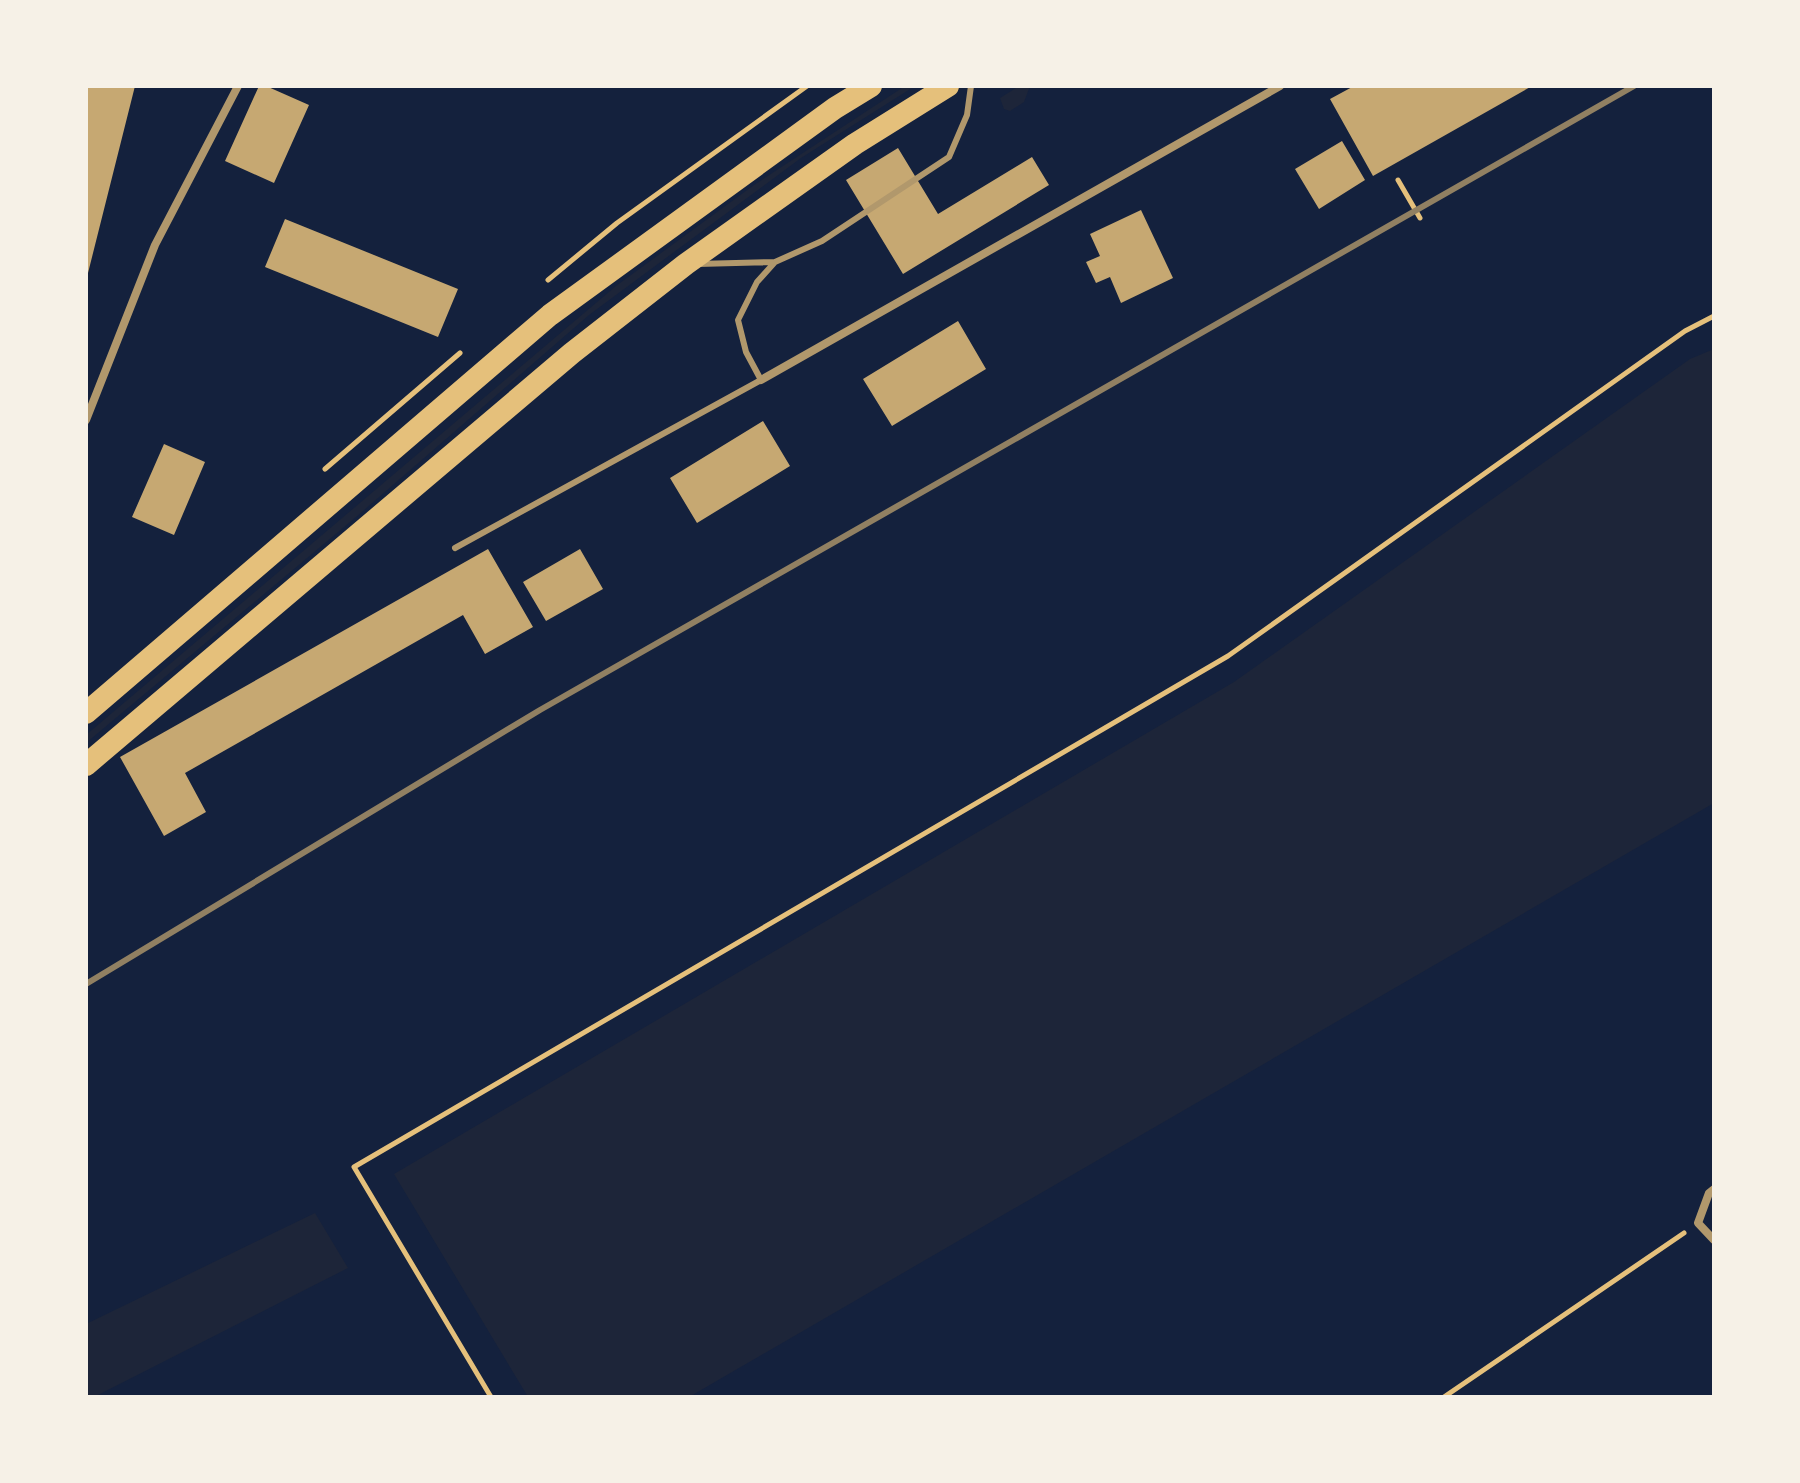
<svg xmlns="http://www.w3.org/2000/svg" width="1800" height="1483" font-family="Quicksand,sans-serif">
  <style>
    .green { fill: #1d2539 }
    .building { fill: #c6a872 }
    .lines { fill: none; stroke-linecap: round; stroke-linejoin: round }
    .path { stroke: #e5c07b; stroke-width: 5 }
    .service { stroke: #b1986c; stroke-width: 6 }
    .minor { stroke: #b1986c; stroke-width: 8 }
    .trunk { stroke: #e5c07b; stroke-width: 22 }
    .rail { stroke: #918062; stroke-width: 6 }
  </style>
  <rect width="100%" height="100%" fill="#14213d"/>
  <!-- green -->
  <path class="green" d="M905,86h10l-114,72 -212,157 -233,202 -270,226v-8l530,-449 138,-101z
    M1019,86h11l-6,16 -14,9 -6,-2 -4,-11z
    M1714,349v454l-1025,594h-161l-134,-223 840,-492 456,-323z
    M315,1213l33,55 -254,129h-8v-73z"/>
  <!-- building -->
  <path class="building" d="M86,86h49l-48,191h-1z
    M259,86h7l43,19 -35,78 -49,-22z
    M1354,86h178l-159,90 -43,-77z
    M1342,141l23,39 -46,29 -24,-40z
    M898,148l40,66 94,-57 17,28 -146,89 -57,-94z
    M1141,210l32,68 -52,25 -11,-26 -14,6 -10,-21 14,-6 -10,-22z
    M285,219l173,70 -20,48 -173,-70z
    M958,321l28,48 -94,57 -29,-47z
    M763,421l27,45 -93,57 -27,-45z
    M164,444l41,18 -31,73 -42,-18z
    M488,549l45,78 -48,27 -22,-39 -278,158 21,39 -42,24 -44,-79z
    M580,549l23,40 -57,32 -23,-39z"/>
  <g class="lines">
    <!-- path -->
    <path class="path" d="M1398,180l22,38
      M548,280l69,-57 190,-137
      M325,469l135,-116
      M491,1397l-137,-230 874,-511 457,-325 29,-15
      M1444,1397l240,-164"/>
    <!-- service -->
    <path class="service" d="M698,264l77,-2
      M455,548l306,-168 -15,-28 -8,-32 19,-38 18,-20 47,-21 127,-84 18,-42 4,-29"/>
    <!-- minor -->
    <path class="minor" d="M761,380l519,-294
      M86,420l69,-175 83,-159
      M1714,1189l-5,4 -11,30 16,17"/>
    <!-- trunk -->
    <path class="trunk" d="M86,713l464,-398 285,-207 36,-22
      M86,765l486,-412 114,-89 169,-120 93,-58"/>
    <!-- rail -->
    <path class="rail" d="M86,984l454,-274 1094,-624"/>
  </g>
  <!-- border -->
  <rect width="1800" height="1483" fill="none" stroke="#f6f1e7" stroke-width="176"/>
</svg>
